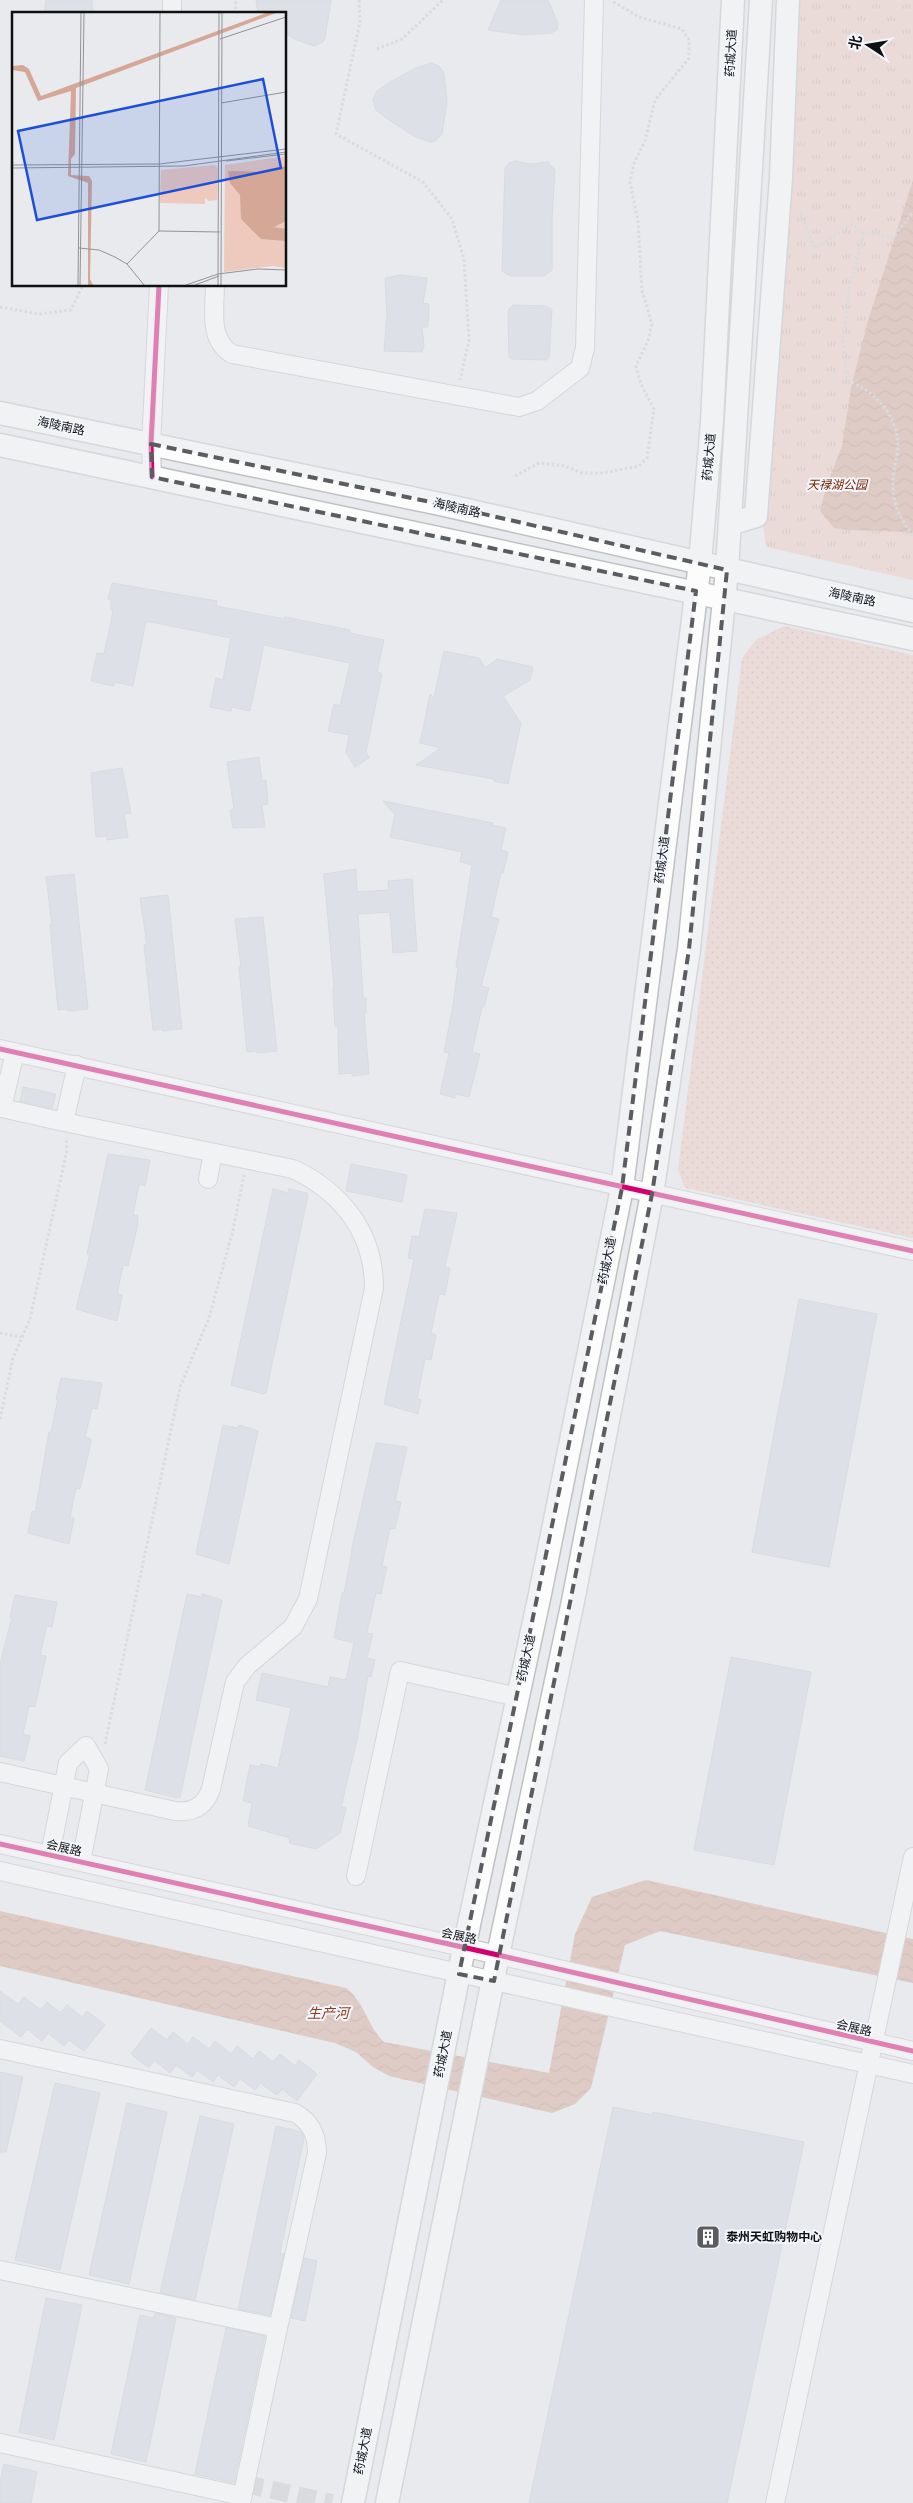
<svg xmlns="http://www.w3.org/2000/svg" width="913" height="2503" font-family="Bitter,'Noto Sans SC',serif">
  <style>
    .grass { fill: url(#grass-dots) }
    .park { fill: url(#park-tufts) }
    .water { fill: url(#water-waves) }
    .building { fill: #d1d6e0; stroke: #c9cacd }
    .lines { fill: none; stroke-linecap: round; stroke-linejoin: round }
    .minor-tunnel { stroke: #c7c9cc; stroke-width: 18; stroke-dasharray: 18 9; stroke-linecap: butt }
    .minor-casing { stroke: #bfc1c3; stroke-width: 20 }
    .major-casing { stroke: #bfc1c3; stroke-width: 25 }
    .path { stroke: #cacacb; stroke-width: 3; stroke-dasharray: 2.5 2.5; stroke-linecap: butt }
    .minor { stroke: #fcfcfc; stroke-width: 18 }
    .major { stroke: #fcfcfc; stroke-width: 22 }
    .cycleway-casing { stroke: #f3f6fc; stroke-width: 8 }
    .cycleway { stroke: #d6006c; stroke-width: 5 }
    .marked { fill: none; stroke: #5b5c5f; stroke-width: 4; stroke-dasharray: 10 6; stroke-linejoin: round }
    .labels { text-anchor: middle; stroke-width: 4; stroke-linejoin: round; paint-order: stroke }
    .street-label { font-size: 12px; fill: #0f1012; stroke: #f3f6fc }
    .park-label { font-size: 12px; font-style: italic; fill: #762600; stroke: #f3f6fc }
    .poi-label { font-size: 12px; font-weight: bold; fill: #0f1012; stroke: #f3f6fc; text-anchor: start }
    .water-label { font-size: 14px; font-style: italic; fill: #8d3b19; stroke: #f3f6fc }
    .inset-road { fill: none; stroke: #919395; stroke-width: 1 }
    .view { fill: #1d4ed8; fill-opacity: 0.15; stroke: #1d4ed8; stroke-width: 2.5 }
    .inset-edge { fill: none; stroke: #0f1012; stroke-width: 2.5 }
  </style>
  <defs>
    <pattern id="grass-dots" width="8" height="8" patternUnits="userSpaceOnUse" patternTransform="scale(1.25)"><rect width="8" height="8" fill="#eecabe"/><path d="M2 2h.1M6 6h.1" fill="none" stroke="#cbaca2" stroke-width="1.8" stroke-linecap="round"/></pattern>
    <pattern id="park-tufts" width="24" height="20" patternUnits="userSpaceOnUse" patternTransform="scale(1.25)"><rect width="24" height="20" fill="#eecabe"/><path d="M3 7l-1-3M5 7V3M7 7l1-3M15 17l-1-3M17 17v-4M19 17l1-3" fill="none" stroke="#cbaca2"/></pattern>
    <pattern id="water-waves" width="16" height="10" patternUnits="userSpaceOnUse" patternTransform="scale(1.25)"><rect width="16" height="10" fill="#d5a796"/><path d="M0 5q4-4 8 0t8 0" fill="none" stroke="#b68f80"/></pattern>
  </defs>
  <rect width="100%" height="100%" fill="#e8eaed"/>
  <!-- grass -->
  <path class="grass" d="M784,626l129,29v583l-228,-50 -7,-18 64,-512 14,-18z"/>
  <!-- park -->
  <path class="park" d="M800,0h113v580l-147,-33 -6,-48z"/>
  <!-- water -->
  <path class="water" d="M913,180v353c-27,-3 -53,-1 -79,-5l-14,-17 7,-27 15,-38 9,-58 16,-64z
    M646,1880l267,59v44l-253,-52 -35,14 -34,143 -16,16 -23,9 -163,-37 -16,-9 -17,-15 -21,-9 -335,-77v-55l346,77c19,14 21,38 38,54l165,31 26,-139 17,-37z"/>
  <!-- building -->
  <path class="building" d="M46,0h46l1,14h-49z
    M256,0h75l-6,38 -2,4 -9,4 -17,-6 -12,-7v-19h-27z
    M501,0h47l10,24 -1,6 -6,3 -27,2 -36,-5z
    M431,63l8,3 5,7 3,28 -5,33 -7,7 -5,1 -16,-6 -25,-16 -13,-10 -3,-10 3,-8 12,-9 28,-15z
    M515,161l15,3 18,-2 7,8 -3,49v51l-8,6h-34l-8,-5 3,-103 4,-5z
    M400,275l27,3 -4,25 6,1 -1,23h-6l2,18 -2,7 -38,-1 3,-37 -2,-36z
    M513,305l32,1 7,3 -3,49 -3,2 -34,-1 -3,-2 -1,-44 1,-4z
    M112,583l105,18 -1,5 69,13v-2l65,13v3l34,7 -7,31 5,3 -16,78 3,6 -14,9 -9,-15 3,-17 -21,-4 6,-27 6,2 10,-43 -86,-18 -14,66 -18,-4 -1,4 -21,-4 6,-29 7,2 8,-42 -85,-17 -13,65 -19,-4v4l-23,-5 6,-28 7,1 7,-32 2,-12 -2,-1v-10h-3z
    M444,651l35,7 6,10 12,-9 36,8 -3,13 -27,16 18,27 -13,61 -14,-3v-2l-78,-14 25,-17 -21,-5 10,-49 4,4z
    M259,757l3,24 4,-1 2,24 -6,1 3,22 -32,1 -3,-18 4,-1 -7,-47z
    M122,768l9,45 -7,1 4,23 -21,3v-4l-11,1 -5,-64z
    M383,801l110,22 -1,2 14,3 -5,22 7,2 -5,21h-2l-10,44 8,2 -18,67 8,2 -5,19h-2l-10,45 8,2 -11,43 -14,-3v4l-15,-4 9,-41 -5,-1 9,-46 5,-39h-2l16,-102 -12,-3 2,-10 -72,-15 5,-22z
    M356,869l1,23 32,-2 -1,-9 24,-2 5,72 -24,2 -3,-41 -32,2 5,84h3v15h-2l5,61 -17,2v-3l-13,1 -1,-47h-3l-2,-39 1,-1 -10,-113z
    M74,874l14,135 -20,2 -1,-2 -9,1 -8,-85h2l-6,-48z
    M168,895l14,134 -20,2v-2l-9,1 -9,-85h3l-7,-47z
    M263,917l14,134 -20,2 -1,-2 -9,1 -8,-85h2l-6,-48z
    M23,1087l33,7 -4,14 -32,-7z
    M108,1154l42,6 -5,26 -6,-2 -6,31 5,1 -1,12 -9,38 -5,-1 -6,29 5,1 -5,26 -41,-12 14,-55h-3z
    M351,1164l56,11 -5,27 -56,-11z
    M273,1189l15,4 1,-4 18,4 1,2 -42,198 -3,1 -32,-9z
    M425,1209l32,4 -12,54 5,1 -5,27 -6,-1 -8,39 5,2 -5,25 -6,-1 -8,40 4,1 -3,14 -34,-10 30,-145 -6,-1 4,-22 7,1z
    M799,1299l78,15 -48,253 -77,-15z
    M61,1378l41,5 -5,26 -5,-1 -7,29 6,2 -2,12 -9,38 -4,-1 -6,29 4,1 -5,26 -41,-11 4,-22 3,1 14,-80h2l7,-33h-2z
    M223,1425l15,3 1,-3 19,6 -29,133 -33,-10z
    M376,1443l31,4 -12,54 6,1 -6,27 -5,-1 -8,38 5,1 -6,27 -5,-1 -9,40 6,1 -6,24 8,2 -4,17 -3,-1 -11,64 -16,67 5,1 -6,25 -24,16 -27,-6 1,-5 -42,-12 4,-23 -9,-2 7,-36 10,2 1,-3 17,4 13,-60 -35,-8 6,-27 66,14 2,-10 16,3 8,-37 -20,-5 8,-45h2l8,-41h-1z
    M187,1594l15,3v-3l20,6 -42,197 -3,1 -32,-8z
    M15,1595l42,7 -5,25 -5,-1 -7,29 6,1 -11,51 -6,-1 -6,28 7,2 -6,25 -24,-5v-92l12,-47h-2z
    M731,1657l80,15 -37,193 -80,-15z
    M0,1991l18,13 6,-7 17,13 6,-8 14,11 6,-8 15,12 5,-6 18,14 -21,26 -15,-11 -5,6 -16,-13 -6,8 -15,-12 -6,8 -21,-16z
    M151,2028l16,12 6,-8 15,12 5,-7 16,12 6,-8 16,13 6,-8 16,13 6,-8 14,11 7,-8 15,12 4,-6 18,14 -20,27 -15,-12 -5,6 -17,-12 -5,7 -15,-11 -6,8 -16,-12 -5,7 -16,-12 -5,7 -16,-12 -6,8 -16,-13 -5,8 -18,-14z
    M0,2072l23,5 -17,75h-6z
    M55,2083l45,10 -40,177 -45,-10z
    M127,2103l40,9 -38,172 -40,-9z
    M613,2107l39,8 1,-3 151,30 -77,361h-198z
    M200,2116l34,8 -39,176 -35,-7z
    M276,2126l25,6 3,6 -24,115 4,1 -14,61 -32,-6z
    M304,2258l13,3 -12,60 -14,-3z
    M46,2298l36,7 -28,135 -35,-8z
    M155,2313l21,5 -30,144 -35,-8 29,-139 14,3z
    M226,2328l39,8 -31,147 -39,-9z
    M4,2464l33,8 -6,31h-31v-21z"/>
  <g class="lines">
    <!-- minor-tunnel -->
    <path class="minor-tunnel" d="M245,2484l87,19"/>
    <!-- minor casing -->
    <g class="minor-casing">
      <path id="minor" d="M172,14v-14
        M215,285c0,25 -7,54 17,69l287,53 18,-6 43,-33 5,-20 9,-348
        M152,477l-1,-33 8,-159
        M0,1049l913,202
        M15,1052l-13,56 62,14 13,-57
        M208,1179l5,-26
        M0,1772l175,39c18,2 30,-5 36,-22l24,-107 12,-16 46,-39 15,-28 66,-311c0,-55 -32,-96 -81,-119l-229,-47
        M0,1844l498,111 415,96
        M50,1855l18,-92 18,-17 13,23 -18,93
        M0,1871l913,203
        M356,1876l44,-205 118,26
        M0,2049l295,64c16,9 22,22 22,40l-39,175
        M0,2270l278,58 -37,175
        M0,2443l242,53
        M775,2503l138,-646"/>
    </g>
    <!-- major casing -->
    <g class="major-casing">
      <path id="major" d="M0,413l440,91 473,107
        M0,445l913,194
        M730,524l26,-8 25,-338 7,-178
        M353,2503l111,-555 76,-354 82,-406 78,-625 12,-141 21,-422
        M387,2503l111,-548 75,-354 79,-407 37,-245 38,-379 34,-570"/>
    </g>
    <!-- path -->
    <path class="path" d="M359,0l1,22 -24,112 87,48 29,37 12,40 5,82 -9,39
      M235,14l1,-14
      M377,49l25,-10 41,-39
      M800,213l15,35 37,-24 12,9 29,5 20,-26
      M864,233l-15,56 -6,52 4,39c28,11 51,35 51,67 -1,13 -6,26 -5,39 0,19 8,35 20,49
      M0,307l39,7 32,-4 12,-25
      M515,476l24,-13 26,3 17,7h22l35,-7 8,-8 7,-49 -13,-25 -5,-18 12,-25 4,-17 -10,-33 -4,-70 -8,-39 4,-19 11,-22 10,-41 34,-42v-18l-7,-11 -43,-12 -27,-16
      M0,1333l22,4
      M0,1419l13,-61 17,-39 37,-169 -1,-12
      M105,1744l75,-357 29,-69 24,-88 11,-55"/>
    <!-- minor -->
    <use href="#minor" class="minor"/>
    <!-- major -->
    <use href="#major" class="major"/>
    <!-- cycleway casing -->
    <g class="cycleway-casing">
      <path id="cycleway" d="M152,477l-1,-33 8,-159
        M0,1049l913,202
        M0,1844l498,111 415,96"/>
    </g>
    <!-- cycleway -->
    <use href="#cycleway" class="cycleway"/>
  </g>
  <!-- marked area -->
  <path d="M0 0H913V2503H0ZM151,444l289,60 287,66 -38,379 -37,245 -158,787 -35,-7 163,-786 74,-597 -544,-114z" fill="#e8eaed" fill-opacity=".55" fill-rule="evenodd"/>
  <path class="marked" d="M151,444l289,60 287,66 -38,379 -37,245 -158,787 -35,-7 163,-786 74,-597 -544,-114z"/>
  <!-- icons -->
  <defs>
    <g id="building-square" transform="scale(1.25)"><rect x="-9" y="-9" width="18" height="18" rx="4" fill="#5b5c5f" stroke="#f3f6fc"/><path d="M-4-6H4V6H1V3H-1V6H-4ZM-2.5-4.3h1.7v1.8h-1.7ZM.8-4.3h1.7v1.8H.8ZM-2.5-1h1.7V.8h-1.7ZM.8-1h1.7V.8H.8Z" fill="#fff"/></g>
  </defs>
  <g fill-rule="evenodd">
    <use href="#building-square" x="708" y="2237"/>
  </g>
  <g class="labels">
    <!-- street labels -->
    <g class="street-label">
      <text transform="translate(731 53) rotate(-87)" y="4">药城大道</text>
      <text transform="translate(61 426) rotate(12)" y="4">海陵南路</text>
      <text transform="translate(709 457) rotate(-85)" y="4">药城大道</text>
      <text transform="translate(457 508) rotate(13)" y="4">海陵南路</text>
      <text transform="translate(852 597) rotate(12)" y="4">海陵南路</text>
      <text transform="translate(662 860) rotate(-83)" y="4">药城大道</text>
      <text transform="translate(607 1261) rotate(-79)" y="4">药城大道</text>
      <text transform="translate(526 1658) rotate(-78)" y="4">药城大道</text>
      <text transform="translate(64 1848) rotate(13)" y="4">会展路</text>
      <text transform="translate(459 1936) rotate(12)" y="4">会展路</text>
      <text transform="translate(854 2028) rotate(13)" y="4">会展路</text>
      <text transform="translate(443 2054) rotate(-79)" y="4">药城大道</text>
      <text transform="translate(363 2451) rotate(-79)" y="4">药城大道</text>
    </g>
    <!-- park labels -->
    <g class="park-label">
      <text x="837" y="489">天禄湖公园</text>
    </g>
    <!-- poi labels -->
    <g class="poi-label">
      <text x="726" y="2241">泰州天虹购物中心</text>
    </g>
    <!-- water labels -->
    <g class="water-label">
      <text x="328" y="2018">生产河</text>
    </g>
  </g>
  <!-- overview -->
  <g transform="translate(12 12)">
    <rect width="274" height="274" fill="#e8eaed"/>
    <path d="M202,153l4,3 -1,32 -8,1 -4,-3v6l-45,-1 1,-33z" fill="#eecabe"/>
    <path d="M274,144v112l-14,-2 -48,6 1,-107z" fill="#eecabe"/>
    <path d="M254,1h10l-200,75 -1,66 -4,5v16l18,1 3,5 -2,98 3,6h-5v-102l-20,-7 3,-85 -33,10 -13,-29 -13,-2v-4l11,-1 6,4 12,27zM274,154v55l-12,6 12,2v12l-25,-2 -20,-20 -1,-24 -10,-12 -2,-12 36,1z" fill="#d5a796"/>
    <path class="inset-road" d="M148,1l-1,218 61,1M208,27l66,-22M209,91l65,-11M214,149l60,-7M0,153l147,-1 127,-15M0,156l172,-2 102,-14M67,236l20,2 16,7 12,7 17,21M115,252l32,-33M66,273l3,-272M68,273l4,-272M174,273l32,-11 40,-5 28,1M183,273l24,-9M206,273l1,-272M209,273l1,-272"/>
    <path class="view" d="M251,67l18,89 -244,52 -19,-89z"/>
    <rect width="274" height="274" class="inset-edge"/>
  </g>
  <!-- north arrow -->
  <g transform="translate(868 45) rotate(282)" stroke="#f3f6fc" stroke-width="4" paint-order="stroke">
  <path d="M0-4L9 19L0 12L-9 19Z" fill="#0f1012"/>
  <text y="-8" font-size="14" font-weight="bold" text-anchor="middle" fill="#0f1012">北</text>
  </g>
</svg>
